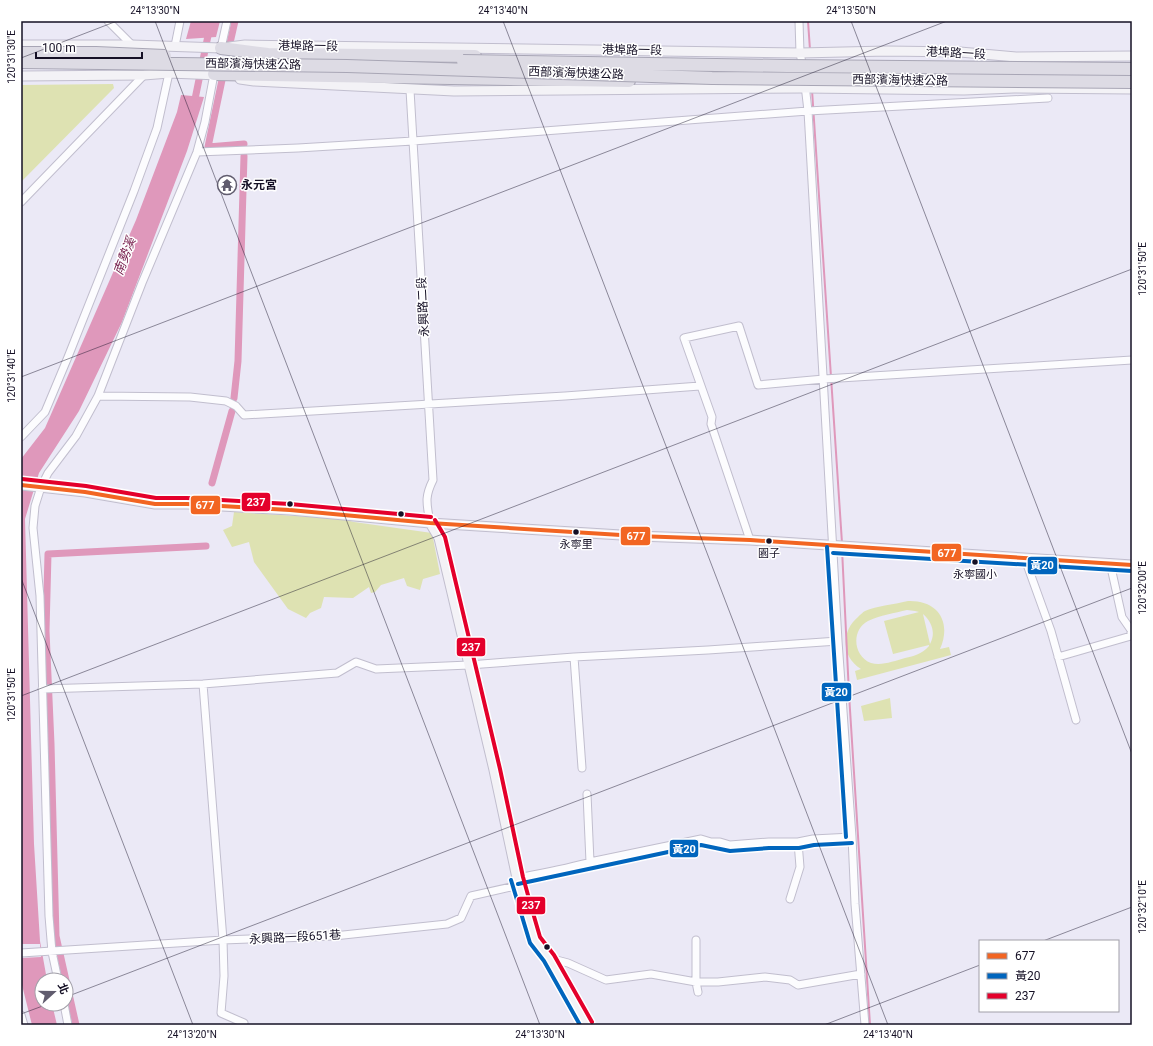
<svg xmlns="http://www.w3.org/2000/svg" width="1153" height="1046" font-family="Roboto,'Noto Sans TC',sans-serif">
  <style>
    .green { fill: #dee2b2; fill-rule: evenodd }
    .water { fill: #df98bb }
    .pier { fill: #ebe9f6 }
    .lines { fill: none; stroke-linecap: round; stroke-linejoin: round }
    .stream { stroke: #df98bb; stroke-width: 2 }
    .canal { stroke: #df98bb; stroke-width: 7 }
    .street-casing { stroke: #c1bece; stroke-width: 9 }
    .secondary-casing { stroke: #c1bece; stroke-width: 11 }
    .highway-casing { stroke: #a8a6b5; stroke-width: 14 }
    .street { stroke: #fcfcfe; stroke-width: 7 }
    .secondary { stroke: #f3f2f6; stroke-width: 9 }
    .highway { stroke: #dddbe4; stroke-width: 12 }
    .highway-bridge-casing { stroke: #a8a6b5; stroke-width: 14; stroke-linecap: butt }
    .highway-bridge { stroke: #dddbe4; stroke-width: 12 }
    .bus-1-casing { stroke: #fff; stroke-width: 7 }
    .bus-2-casing { stroke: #fff; stroke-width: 7 }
    .bus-3-casing { stroke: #fff; stroke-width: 7 }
    .bus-1 { stroke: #f26522; stroke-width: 4 }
    .bus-2 { stroke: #0065bd; stroke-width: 4 }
    .bus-3 { stroke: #e4002b; stroke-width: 4 }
    .ticks { fill: none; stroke: #151025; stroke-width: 1; stroke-opacity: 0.45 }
    .bus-dot { fill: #151025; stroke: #fff; stroke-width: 1.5 }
    .labels { text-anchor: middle; stroke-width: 3; stroke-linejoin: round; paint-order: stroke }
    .bus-label { font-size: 11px; fill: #151025; stroke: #fff }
    .street-label { font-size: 12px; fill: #151025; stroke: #fff }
    .poi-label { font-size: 12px; font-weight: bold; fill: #151025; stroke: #fff; text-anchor: start }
    .water-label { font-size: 13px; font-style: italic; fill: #721747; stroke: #fff }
    .line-badge { stroke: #fff; stroke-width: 1.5 }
    .badge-label { font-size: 11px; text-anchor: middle; font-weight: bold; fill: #fff }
    .neatline { fill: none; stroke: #151025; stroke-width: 1.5 }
    .ticks-label { font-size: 10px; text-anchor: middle; fill: #151025 }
  </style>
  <rect width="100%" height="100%" fill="#ebe9f6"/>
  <!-- green -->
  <path class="green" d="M113,84l1,4 -93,94v-97z
    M234,512l108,7 12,3 78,11 8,41 -17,5 -3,11 -13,-4 -3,-8 -23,7 -6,7 -4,1 -2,-6 -16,11 -29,-1 -3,11 -11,5 -4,5 -18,-9 -34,-47 -5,-20 -17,5 -9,-17 9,-4z
    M908,601c30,-1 44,21 32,48l9,-2 2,8 -94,25 -2,-9 6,-2c-20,-12 -20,-38 -3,-52 2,-2 5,-5 7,-6 11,-5 31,-7 43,-10zM907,610l8,1 4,1 -35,9 9,33 36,-9v1c-7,8 -15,10 -24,12 -11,3 -23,8 -34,5 -18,-7 -20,-33 -3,-42 12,-6 27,-8 39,-11zM923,614c9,8 13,19 7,30z
    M890,698l2,20 -28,3 -3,-15z"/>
  <!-- water -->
  <path class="water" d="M191,21h29l-4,16 -30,2z
    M181,95l23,2 -17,54 -65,171 -43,89 -40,62 -14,46 9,325 6,97 7,39h-5v24h10l5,21h-25l-11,-44v-522l24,-31 91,-208 41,-108z"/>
  <!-- pier -->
  <path class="pier" d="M21,944h19l1,13 -20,1z"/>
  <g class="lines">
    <!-- stream -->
    <path class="stream" d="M808,21l2,29
      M812,90l30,453
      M842,549l7,145 21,331"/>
    <!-- canal -->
    <path class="canal" d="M230,43l5,-22
      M222,80l-14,67 36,-3
      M194,104l17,-83
      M234,398l4,-37 6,-205
      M212,483l20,-72
      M76,1025l-20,-89 -5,-192 -5,-113 2,-77 158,-8"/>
    <!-- street casing -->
    <g class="street-casing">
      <path id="street" d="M108,21l24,24
        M799,21l1,32 3,15
        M175,46l5,-25
        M221,48l6,-27
        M805,85l3,26 30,530 14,196 3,67 10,121
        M410,90l23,390c-9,18 -6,24 -3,43
        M197,152l101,-4 115,-7 395,-30 240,-13
        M21,202l123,-127
        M98,396l92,1 36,4 10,5 8,9 321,-19 135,-10
        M21,437l24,-25 23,-55 66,-166 23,-63 12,-55
        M750,540l-39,-116 1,-7 -28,-79 55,-12 19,59 66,-6 308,-19
        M1025,559l26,72 25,89
        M574,657l8,111
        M1058,657l73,-21v-6l-9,-13 -12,-54
        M203,684l20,256 1,36 -3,37 23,10 -1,2
        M42,689l161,-5 134,-11 19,-11 20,7 93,-4 105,-8 134,-7 130,-9
        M587,794l3,68
        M790,899l10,-32 -2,-25
        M696,940v42l2,10
        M21,953l202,-13 111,-4 113,-12 14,-6 10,-22 40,-9 6,-9c25,-5 49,-9 73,-16l111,-23 10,3h9l10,3 39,-3h29l15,-3 39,-2
        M549,958l19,5 38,17 45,-6 45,8h22l47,-5 25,3 8,5 63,-11
        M58,980l-6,-28 -3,-36 -9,-320 -7,-68 2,-22 6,-19 7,-14 28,-37 22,-40 44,-113 55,-131 8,-30 9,-48
        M64,1004l4,21
        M21,1015l3,10"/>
    </g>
    <!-- secondary casing -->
    <g class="secondary-casing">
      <path id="secondary" d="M21,45h111l89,3 24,-3 555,8 87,-2 73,1 56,5 116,-1
        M659,70l231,4
        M21,76l123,-1 25,-2 50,2
        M240,79l14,2 200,10 351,-3 159,2 50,-2 118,1
        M21,485l64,7 70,12h32l103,6 140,13 207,13 113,4 382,25
        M430,523l9,15 55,232 23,108 8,30 10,32 14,18 38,67"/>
    </g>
    <!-- highway casing -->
    <g class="highway-casing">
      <path id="highway" d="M221,48l47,6 207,2
        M214,74l415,7"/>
    </g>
    <!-- street -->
    <use href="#street" class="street"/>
    <!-- secondary -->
    <use href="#secondary" class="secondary"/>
    <!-- highway -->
    <use href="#highway" class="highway"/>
    <!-- highway-bridge casing -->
    <g class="highway-bridge-casing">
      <path id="highway-bridge" d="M21,53h75l69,3
        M463,61l325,5 344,3
        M21,62l326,4 365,12 420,4"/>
    </g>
    <!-- highway-bridge -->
    <use href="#highway-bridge" class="highway-bridge"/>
    <!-- bus-1 casing -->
    <g class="bus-1-casing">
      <path id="bus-1" d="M21,485l64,7 70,12h32l103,6 140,13 207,13 113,4 382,25"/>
    </g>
    <!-- bus-2 casing -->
    <g class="bus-2-casing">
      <path id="bus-2" d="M827,547l19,290
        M833,553l299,18
        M511,880l19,63 14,18 36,64
        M518,884l183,-39 29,6 39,-3h30l15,-3 38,-2"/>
    </g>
    <!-- bus-3 casing -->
    <g class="bus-3-casing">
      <path id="bus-3" d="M22,479l64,7 70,12h31l103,6 141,13
        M435,520l10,17 55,232 23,108 8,29 9,31 14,18 38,67"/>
    </g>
    <!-- bus-1 -->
    <use href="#bus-1" class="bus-1"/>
    <!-- bus-2 -->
    <use href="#bus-2" class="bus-2"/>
    <!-- bus-3 -->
    <use href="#bus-3" class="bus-3"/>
  </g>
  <!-- ticks -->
  <path class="ticks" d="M155,21l385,1004M503,21l385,1004M851,21l281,733M21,58l96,-37M21,377l926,-356M21,578l172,447M21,696l1111,-427M1043,941l89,-34M66,997l1066,-409M21,1014l27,-10M824,1025l156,-60"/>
  <!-- icons -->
  <defs>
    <g id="temple-ring" transform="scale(1)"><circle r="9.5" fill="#fff" stroke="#605c6e" stroke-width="1.5"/><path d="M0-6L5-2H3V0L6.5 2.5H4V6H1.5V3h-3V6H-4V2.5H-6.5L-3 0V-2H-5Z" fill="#605c6e"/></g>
  </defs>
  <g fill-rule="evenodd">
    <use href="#temple-ring" x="227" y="185"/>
  </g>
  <!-- markers -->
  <g class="bus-dot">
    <circle cx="290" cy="504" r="3.5"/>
    <circle cx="401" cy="514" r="3.5"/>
    <circle cx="576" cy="532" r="3.5"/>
    <circle cx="769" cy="541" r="3.5"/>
    <circle cx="975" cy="562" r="3.5"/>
    <circle cx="547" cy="947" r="3.5"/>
  </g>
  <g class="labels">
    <!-- bus labels -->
    <g class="bus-label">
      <text x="576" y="548">永寧里</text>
      <text x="769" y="557">園子</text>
      <text x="975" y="578">永寧國小</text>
    </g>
    <!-- street labels -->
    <g class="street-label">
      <text transform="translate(308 46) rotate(1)" y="4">港埠路一段</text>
      <text transform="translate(632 50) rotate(1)" y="4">港埠路一段</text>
      <text transform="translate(956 53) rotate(3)" y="4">港埠路一段</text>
      <text transform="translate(253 64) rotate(1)" y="4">西部濱海快速公路</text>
      <text transform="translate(576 73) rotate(2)" y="4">西部濱海快速公路</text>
      <text transform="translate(900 80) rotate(1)" y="4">西部濱海快速公路</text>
      <text transform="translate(423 307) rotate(-93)" y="4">永興路二段</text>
      <text transform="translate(295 937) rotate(-3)" y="4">永興路一段651巷</text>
    </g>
    <!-- poi labels -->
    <g class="poi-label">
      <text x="241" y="189">永元宮</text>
    </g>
    <!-- water labels -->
    <g class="water-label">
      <text transform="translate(124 256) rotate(-69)" y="5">南勢溪</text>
    </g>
  </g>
  <g class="line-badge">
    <rect x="241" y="492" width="30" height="20" rx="4" fill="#e4002b"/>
    <rect x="190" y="495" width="31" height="20" rx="4" fill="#f26522"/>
    <rect x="620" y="526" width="31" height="20" rx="4" fill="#f26522"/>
    <rect x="931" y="543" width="31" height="19" rx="4" fill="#f26522"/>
    <rect x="1027" y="556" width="31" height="19" rx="4" fill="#0065bd"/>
    <rect x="456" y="637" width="30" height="20" rx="4" fill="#e4002b"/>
    <rect x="821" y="682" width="31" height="20" rx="4" fill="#0065bd"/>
    <rect x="669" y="839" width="30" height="19" rx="4" fill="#0065bd"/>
    <rect x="516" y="896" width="30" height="19" rx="4" fill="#e4002b"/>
  </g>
  <g class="badge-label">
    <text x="256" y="506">237</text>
    <text x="205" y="509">677</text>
    <text x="636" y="540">677</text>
    <text x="947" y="557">677</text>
    <text x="1042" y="569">黃20</text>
    <text x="471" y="651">237</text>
    <text x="836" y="696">黃20</text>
    <text x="684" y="853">黃20</text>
    <text x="531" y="909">237</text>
  </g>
  <!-- border -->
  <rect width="1153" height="1046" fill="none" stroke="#ffffff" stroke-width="44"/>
  <!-- legend -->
  <rect x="979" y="940" width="140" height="72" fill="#ffffff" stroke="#a19fa8"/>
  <rect x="987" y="953" width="20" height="6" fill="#f26522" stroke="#a19fa8"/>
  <text x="1015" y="960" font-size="12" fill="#151025">677</text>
  <rect x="987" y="973" width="20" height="6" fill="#0065bd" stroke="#a19fa8"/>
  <text x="1015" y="980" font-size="12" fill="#151025">黃20</text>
  <rect x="987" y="993" width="20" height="6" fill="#e4002b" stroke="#a19fa8"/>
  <text x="1015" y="1000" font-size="12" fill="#151025">237</text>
  <!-- north arrow -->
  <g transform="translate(54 992) rotate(69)"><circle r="19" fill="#ffffff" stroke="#a19fa8"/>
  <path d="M0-3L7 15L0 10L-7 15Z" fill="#605c6e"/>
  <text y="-6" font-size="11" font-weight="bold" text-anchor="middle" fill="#151025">北</text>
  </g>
  <!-- scale -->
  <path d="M36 52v6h106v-6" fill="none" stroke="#151025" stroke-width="2"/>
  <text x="42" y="52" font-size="12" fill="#151025" stroke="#ffffff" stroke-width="3" paint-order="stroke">100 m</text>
  <rect x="22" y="22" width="1109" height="1002" class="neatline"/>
  <g class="ticks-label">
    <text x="155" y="14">24°13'30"N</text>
    <text x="503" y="14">24°13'40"N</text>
    <text x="851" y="14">24°13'50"N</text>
    <text transform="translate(11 57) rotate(-90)" y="4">120°31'30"E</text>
    <text transform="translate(1142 269) rotate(-90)" y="4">120°31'50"E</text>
    <text transform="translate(11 376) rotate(-90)" y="4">120°31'40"E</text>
    <text transform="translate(1142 588) rotate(-90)" y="4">120°32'00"E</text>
    <text transform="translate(11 695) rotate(-90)" y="4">120°31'50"E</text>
    <text transform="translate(1142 907) rotate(-90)" y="4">120°32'10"E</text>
    <text x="192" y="1038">24°13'20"N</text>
    <text x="540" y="1038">24°13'30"N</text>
    <text x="888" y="1038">24°13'40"N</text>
  </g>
</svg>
